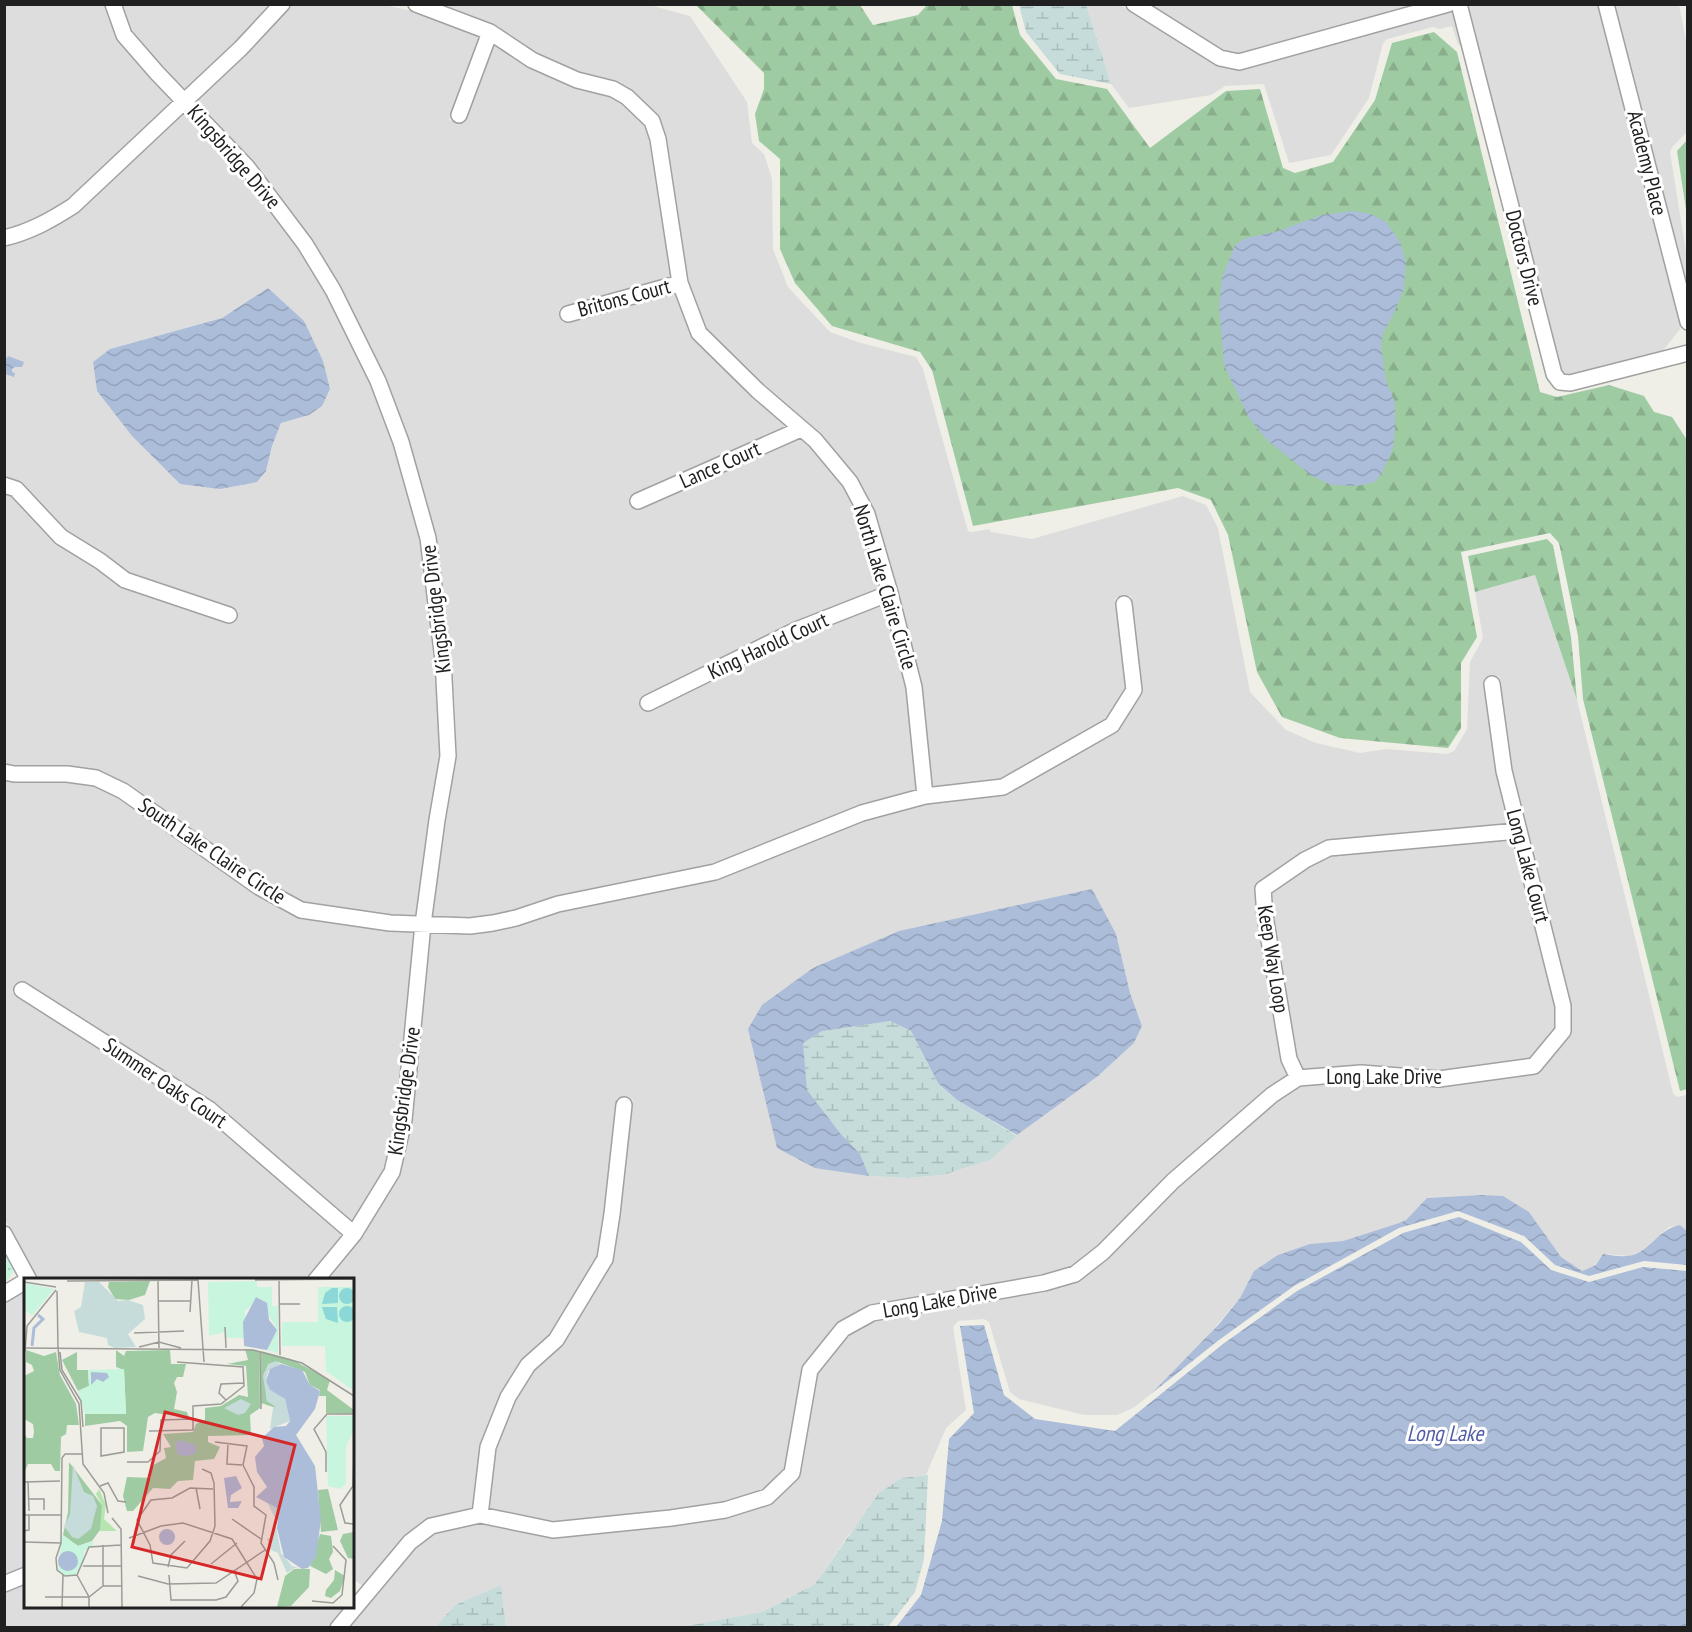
<svg xmlns="http://www.w3.org/2000/svg" width="1692" height="1632" font-family="'PT Sans Narrow',sans-serif">
  <style>
    .residential { fill: #dedddd; fill-rule: evenodd }
    .forest { fill: url(#forest-firs) }
    .wetland { fill: url(#wetland-marsh) }
    .park { fill: url(#park-dots) }
    .water { fill: url(#water-waves) }
    .lines { fill: none; stroke-linecap: round; stroke-linejoin: round }
    .minor-casing { stroke: #a1a1a1; stroke-width: 18 }
    .minor { stroke: #fff; stroke-width: 15 }
    .labels { text-anchor: middle; stroke-width: 6; stroke-linejoin: round; paint-order: stroke }
    .street-label { font-size: 21px; fill: #202020; stroke: #fff }
    .water-label { font-size: 22px; font-style: italic; fill: #545da7; stroke: #fff }
    .inset-river { fill: none; stroke: #abbdd9; stroke-width: 3 }
    .inset-road { fill: none; stroke: #9c9c97; stroke-width: 1.5 }
    .view { fill: #d62828; fill-opacity: 0.15; stroke: #d62828; stroke-width: 3 }
    .inset-edge { fill: none; stroke: #202020; stroke-width: 3 }
  </style>
  <defs>
    <pattern id="forest-firs" width="22" height="20" patternUnits="userSpaceOnUse" patternTransform="scale(1.5)"><rect width="22" height="20" fill="#9fcba3"/><path d="M5 1l3.5 6h-7zM16 11l3.5 6h-7z" fill="#89ae8c"/></pattern>
    <pattern id="wetland-marsh" width="20" height="14" patternUnits="userSpaceOnUse" patternTransform="scale(1.5)"><rect width="20" height="14" fill="#c5dcda"/><path d="M1 5h8M5 5V1M11 12h8M15 12V8" fill="none" stroke="#a9bcbb"/></pattern>
    <pattern id="park-dots" width="8" height="8" patternUnits="userSpaceOnUse" patternTransform="scale(1.5)"><rect width="8" height="8" fill="#c8f5dd"/><path d="M2 2h.1M6 6h.1" fill="none" stroke="#acd2bd" stroke-width="1.8" stroke-linecap="round"/></pattern>
    <pattern id="water-waves" width="16" height="10" patternUnits="userSpaceOnUse" patternTransform="scale(1.5)"><rect width="16" height="10" fill="#abbdd9"/><path d="M0 5q4-4 8 0t8 0" fill="none" stroke="#93a2ba"/></pattern>
  </defs>
  <rect width="100%" height="100%" fill="#efefe7"/>
  <!-- residential -->
  <path class="residential" d="M295,4h85l41,9 59,23 -31,84 15,3 30,-80 34,24 45,19 36,9 13,8 23,22 6,16 21,137 -113,31 3,13 113,-30 18,46 95,89 -159,70 5,12 166,-72 10,8 33,41 16,31 22,72 -88,35 -155,77 7,11 154,-76 86,-33 22,86 9,102 -204,75 -156,31 -42,14 -22,5 -22,3 -38,-2 13,-97 11,-63 -1,-48 -9,-97 -10,-75 -27,-97 -24,-62 -45,-92 -29,-46 -57,-77 -58,-63 50,-47 45,-47z
    M646,4l44,12 57,86 5,41 12,11 8,25 1,70 15,38 42,45 31,11 55,14 7,12 45,162 4,1 17,-3 2,3 41,7 151,-43 23,9 12,23 32,164 36,38 30,13 44,10 26,-4 61,5 7,-3 13,-22 3,-67 13,-24 -8,-46 60,-17 42,125 96,393 4,4 10,-2v136l-7,-6 -11,2 -28,24 -12,5 -26,-2 -7,11 -14,6 -21,-13 -32,-46 -49,-17 -53,3 -21,22 -7,3 -56,18 -33,3 -56,27 -14,27 -49,57 -40,39 -18,14 -16,7h-33l-65,-16 -9,-7 -21,-70 -5,-3 -26,2 -5,6 13,83 -20,18 -20,47 -24,3 -52,55 -35,51 -53,28 -80,16 -176,-1 -5,-42 -46,20 -20,22h-87l68,-80 18,-15 45,-9 75,14 172,-20 73,-43 18,-101 31,-39 26,-14 171,-30 134,-105 98,-85 24,-15 239,-15 15,-16 16,-23v-27l-60,-235 -12,-93 -15,2 12,94 13,53 -180,16 -71,42 -3,7 2,28 24,143 7,15 -120,100 -71,71 -26,21 -234,57 -33,42 -20,103 -21,21 -39,12 -53,8 -117,12 -66,-13 8,-61 19,-49 20,-31 28,-26 26,-40 23,-43 8,-46 13,-115 -16,-1 -12,115 -8,44 -47,79 -28,26 -22,33 -20,52 -7,62 -44,10 -65,68 -12,-9v-298h-27l40,-46 -2,-1 36,-58 13,-55 18,-189 130,-20 156,-32 149,-59 61,-17 78,-9 114,-66 24,-39 -11,-93 -16,2 11,91 -20,31 -105,60 -69,9 -10,-104 -22,-89 -26,-85 -18,-33 -34,-43 -58,-49 -58,-56 -18,-49 -22,-143 -7,-20 -26,-26 -53,-19 -43,-19 -38,-25 1,-2 -61,-22zM899,931l231,62 12,33 -8,17 -36,33 -72,51 -36,33 -47,15 -35,3 -43,-2z
    M1474,4l124,1 83,323 -20,25 -91,23h-5l-4,-6 -94,-364z
    M4,5h101l12,32 34,41 24,23 -107,100 -23,15 -41,15z
    M121,5h151l-37,39 -49,46 -23,-21 -32,-38z
    M1086,5h34l95,59 13,4 24,-1 200,-56 10,36 -4,-3 -6,-18 -12,3 -7,-2 -46,12 -4,4 -14,55 -38,57 -42,8 -25,-79 -39,2 -14,9 -82,13 -18,-24z
    M1148,5h275l-184,50 -15,-3z
    M1614,5h65l8,41v86l-15,15 -2,5 17,106v32z
    M185,111l56,61 57,76 28,45 45,91 23,61 27,95 9,74 9,97 2,45 -12,63 -13,98 -25,-1 -86,-13 -41,-22 -137,-97 -29,-13 -83,-4 -10,-3v-271l6,2 45,48 39,24 27,19 110,38 7,-13 -109,-38 -25,-18 -39,-23 -61,-54 -1,-233 16,-3 33,-15 26,-16zM269,288l40,127 -28,8 -9,23 -6,25 -86,13 -48,-48 -35,-45 -4,-29 17,-13 112,-31z
    M4,779l62,2 27,4 26,11 135,96 43,24 91,14 26,1 -18,188 -11,51 -33,53 -138,-120 -193,-122 -9,11 192,122 140,121 -38,44 -267,1 -3,-5 -19,-35 -12,-20z
    M1512,838l44,169 -1,22 -25,31 -91,12 -136,-1 -6,-14 -24,-142 -2,-23 38,-26 22,-12z
    M25,1289v278l-21,9v-274z
    M25,1583l1,23 321,1 -19,20 -323,1 -1,-37z"/>
  <!-- forest -->
  <path class="forest" d="M696,5h164l13,20 45,-10 9,-10h85l8,30 36,44 51,10 43,59 76,-57 34,-2 23,79 12,5 38,-11 42,-62 17,-57 42,-11 23,20 83,340 17,5 52,-12 35,11 10,16 18,5 15,23v649l-7,2 -97,-392 -5,-63 -19,-93 -9,-10 -89,19 16,85 -16,26v65l-13,20 -108,-10 -58,-21 -25,-45 -29,-137 -17,-35 -33,-12 -205,38 -41,-156 -12,-18 -88,-26 -37,-43 -15,-34v-90l-21,-18 -4,-27 9,-25v-16z
    M1687,140v76l-10,-65z
    M1547,539l6,6 18,92 6,63 -42,-125 -60,17 -7,-36z"/>
  <!-- wetland -->
  <path class="wetland" d="M1019,5h67l25,79 -51,-10 -34,-42z
    M890,1021l21,10 27,52 19,17 60,36 -27,24 -47,15 -35,3 -39,-2 -9,-22 -20,-21 -33,-43 -4,-47 19,-12z
    M928,1475l-4,84 -9,33 -27,35h-206l80,-15 53,-28 64,-91 23,-15z
    M501,1585l5,42h-71l20,-22z"/>
  <!-- park -->
  <path class="park" d="M5,1248c8,16 14,20 0,35z"/>
  <!-- water -->
  <path class="water" d="M1352,211l19,3 15,8 14,20 6,20 -2,26 -10,25 -11,20 -2,12 5,36 9,21v28l-2,18 -11,25 -7,9 -18,4 -25,-1 -20,-9 -44,-35 -19,-23 -25,-53 -5,-59 3,-28 13,-33 11,-7 29,-6 47,-17z
    M268,288l36,33 19,40 7,28 -8,17 -13,9 -28,8 -9,23 -6,25 -9,11 -37,7 -40,-5 -48,-48 -35,-45 -4,-29 17,-13 112,-31z
    M8,356l16,6 -2,5h-7l-3,2v3l3,1 -1,4 -9,-3v-14z
    M1092,889l24,45 14,59 12,33 -8,17 -36,33 -81,59 -60,-35 -19,-17 -27,-52 -21,-10 -68,10 -19,12 4,47 33,43 20,21 9,22 -54,-8 -38,-20 -29,-119 14,-24 51,-37 86,-37z
    M1480,1195l23,1 26,16 32,45 21,14 14,-6 7,-11c8,1 16,3 24,2 21,-1 30,-27 53,-31l7,6v34l-43,-4 -55,15 -34,-11 -31,-29 -66,-25 -59,17 -105,58 -75,54 -68,54 68,-70 21,-26 14,-27 24,-16 32,-11 33,-3 56,-18 7,-3 21,-22z
    M1459,1217l62,25 30,28 38,12 54,-15 44,4v356h-791l25,-32 21,-74 7,-82 25,-26 -14,-87 24,-1 20,70 31,24 80,12 108,-87 74,-53 106,-58z"/>
  <g class="lines">
    <!-- minor casing -->
    <g class="minor-casing">
      <path id="minor" d="M113,4l11,31 33,38 90,94 58,77 28,46 45,91 23,61 27,96 15,122 5,96 -11,64 -14,104 -19,196 -12,52 -38,62 -38,46
        M416,4l74,28 42,28 45,20 36,9 14,8 25,24 6,18 22,144 19,50 59,58 57,49 35,42 17,32 23,79 24,94 11,109
        M1134,4l86,54 19,4 209,-58
        M1459,4l95,370 6,8 10,1 118,-30
        M1606,4l82,318
        M459,115l31,-83
        M4,238c26,-6 47,-18 69,-32l168,-158 41,-44
        M568,314l112,-31
        M4,485l12,4 45,48 39,24 25,19 104,35
        M638,501l163,-72
        M648,703l148,-73 94,-37
        M4,772l10,2h53l29,4 27,13 136,96 42,23 89,13 80,3 23,-3 23,-5 42,-14 157,-32 147,-59 63,-17 78,-9 109,-62 22,-35 -10,-86
        M22,990l187,119 145,125
        M1298,1078l-9,-19 -24,-143 -2,-27 42,-29 24,-12 189,-17
        M4,1234l25,46
        M4,1294l22,-13
        M480,1515l8,-68 20,-50 20,-32 28,-25 49,-81 7,-45 12,-109
        M4,1584l22,-9
        M338,1628l72,-86 21,-16 49,-11 73,15 118,-12 54,-8 42,-13 25,-24 18,-103 33,-41 29,-16 172,-30 31,-9 28,-22 70,-71 99,-86 26,-17 63,-5 78,6 95,-13 29,-35v-25l-59,-235 -12,-87"/>
    </g>
    <!-- minor -->
    <use href="#minor" class="minor"/>
  </g>
  <g class="labels">
    <!-- street labels -->
    <g class="street-label">
      <text transform="translate(234 157) rotate(49)" y="7">Kingsbridge Drive</text>
      <text transform="translate(1647 163) rotate(76)" y="7">Academy Place</text>
      <text transform="translate(1524 258) rotate(76)" y="7">Doctors Drive</text>
      <text transform="translate(624 298) rotate(-15)" y="7">Britons Court</text>
      <text transform="translate(720 465) rotate(-24)" y="7">Lance Court</text>
      <text transform="translate(885 587) rotate(73)" y="7">North Lake Claire Circle</text>
      <text transform="translate(436 609) rotate(-97)" y="7">Kingsbridge Drive</text>
      <text transform="translate(768 646) rotate(-25)" y="7">King Harold Court</text>
      <text transform="translate(212 851) rotate(34)" y="7">South Lake Claire Circle</text>
      <text transform="translate(1528 866) rotate(75)" y="7">Long Lake Court</text>
      <text transform="translate(1273 959) rotate(81)" y="7">Keep Way Loop</text>
      <text x="1384" y="1084">Long Lake Drive</text>
      <text transform="translate(165 1083) rotate(34)" y="7">Summer Oaks Court</text>
      <text transform="translate(404 1091) rotate(-82)" y="7">Kingsbridge Drive</text>
      <text transform="translate(940 1301) rotate(-10)" y="7">Long Lake Drive</text>
    </g>
    <!-- water labels -->
    <g class="water-label">
      <text x="1445" y="1441">Long Lake</text>
    </g>
  </g>
  <!-- overview -->
  <g transform="translate(24 1278)">
    <rect width="330" height="330" fill="#efefe7"/>
    <path d="M75,211l7,16 -2,14 13,12h-20l5,-26 -6,-11z" fill="#b7e5b1"/>
    <path d="M126,3l-5,14 -16,5 -14,-1 -7,-12 1,-5zM221,71l14,2 1,57 -10,7 1,20 -43,1v6l12,5 -6,12 -19,2 -2,19 -15,1 -8,8 -17,-1 -20,23h-6l-4,-15 4,-19 24,1 -1,-11 16,-9 -2,-10 7,-1 -8,-13 30,-2 3,-8 9,-4v-12l16,-2 18,-11 9,2 -2,-31 -19,-2 21,-4zM2,72l18,6 12,-4 4,23 16,29 3,21h-12l-1,9 -5,3 -1,34h-5l-4,-7h-23l-4,9v-40l3,5h6l1,-6 -1,-8 -9,-5v-43l10,-5 -2,-6 -6,-3zM92,72l8,6 2,-5 44,-1 1,14h15l-3,13h-6l-3,6 3,9 -3,17 13,3 2,6 -34,-5 -7,4 -5,34 -16,1v-26l-7,-5 -35,5v-12l41,-1 -2,-43 -8,-3zM237,73l30,8 39,21 -3,10 27,20v4l-28,-1v-17h-7l1,-6 -10,-5 -5,-13 -27,-10 -14,11 3,28 8,2 1,5 -15,-5zM53,74v18h11l1,16 -11,5 -16,-31zM45,184l33,43 -2,25 -8,11 -14,5 -15,-11 5,-23zM304,211l10,41 -17,2 -3,-42zM330,254v27l-6,-1 -8,-17 3,-7zM296,256l11,2 2,16 -4,7 4,10 -7,5 -16,-8zM270,291h16l-1,18 -18,19 -14,1 8,-31zM311,292l10,6 -5,15 -9,7 -6,-2 1,-6 8,-10z" fill="#9fcba3"/>
    <path d="M61,4h14l19,19 10,-1 15,5 2,14 -17,15 8,13 -21,1 -7,-3 -1,-7 -28,-6 -5,-21 7,-4zM252,83l4,3 -12,7 -2,10 4,9 15,9 5,22 -20,8 3,-21 3,-1 -9,-6 -4,-25 5,-12zM217,121l10,5 -6,9 -7,2 -14,-7zM49,187l11,27 9,4 4,10 -6,23 -13,10 -6,-2 -8,-11 6,-11zM243,224l12,7 -3,17 5,27 11,13 9,3 -7,-1 -7,5 -9,-20 -7,-3 -4,-12 6,1 2,-21z" fill="#c5dcda"/>
    <path d="M233,3v6h15v19h6v47l-11,-3 10,-20 -18,-33 -14,14v27h-20v-6l-16,4 -1,-54zM0,5l30,6 -22,27 -8,-7zM294,9h36v104l-28,-20 -1,-25h-43v-24h36zM100,91l2,45h-41l-7,-23 11,-5 -1,-16zM302,138h28v13l-8,18v37l-6,5 -12,-3zM38,257l16,11 14,-5 2,4 -10,6 -1,13 -8,11h-10l-7,-5z" fill="#c8f5dd"/>
    <path d="M308,10h6v15l-16,1 3,-11zM315 18a8 8 0 1 1 16 0a8 8 0 1 1-16 0ZM315 36a8 8 0 1 1 16 0a8 8 0 1 1-16 0ZM298,29h15l1,16 -12,-4z" fill="#8cd7d7"/>
    <path d="M232,19l11,6 2,17 8,10 -10,20 -23,-4 -1,-24zM257,86l21,6 8,15 10,6 -5,18 -19,26 19,31 6,54 -5,36 -8,12 -6,1 -18,-12 -7,-29 2,-19 -23,-12 11,-10 -10,-15 -2,-15 9,-11 -2,-8 12,-11 12,-1 4,-5 -5,-22 -15,-9 -4,-9 4,-12zM67,94l16,1 2,4 -6,5 -6,-3 -6,6zM156,162l15,5 2,6 -7,5 -12,-1 -3,-11zM212,198l6,12 -11,7 -1,7 12,-1 -4,7h-10l-4,-30zM135 259a8 8 0 1 1 16 0a8 8 0 1 1-16 0ZM34 283a10 10 0 1 1 20 0a10 10 0 1 1-20 0Z" fill="#abbdd9"/>
    <path class="inset-river" d="M8,68l2,-18 9,-9 -5,-4"/>
    <path class="inset-road" d="M231,2l99,-1M43,3l131,-1 6,82M134,3l1,67M255,3l1,74M0,4l32,5M33,13l1,57M134,23h33M255,26h21M166,34l2,-32M201,49l1,21M110,55l50,-2M115,69l20,-5 22,6M0,70l229,2 49,13 52,33M34,70l2,22 19,34 4,60 21,29 4,20M1,73l2,-25 29,-36M36,74l2,18 19,31 2,26M236,74l1,57M202,122l-7,-7 2,-9 23,-1M77,150h23v24l-23,4zM125,153l44,-1v-24l28,-2 23,-18 -1,-19 -66,-5M191,164l32,4 -4,19 11,22v19l12,9 -5,28 13,20 4,17M204,165l-1,21 15,1M330,172l-1,36 -13,19 5,18 9,1M59,176h-18l-3,4 -1,85 -5,15 1,12 8,6 12,-1 12,-28 32,-2M103,184h21l12,-11 1,-31 32,-1M178,191l9,4 3,10 1,43 -5,15 -23,27 -34,-5 -3,-18 -13,-25 14,-20 21,-2 18,-10 23,1M302,194v-20l-12,-23 13,-15h27M4,203l1,30M0,204l36,-1M76,208l8,-3 10,18 8,1M172,210l4,21M4,221h16v11M0,237h37M88,240l9,11 1,78M208,241l29,20M0,253l5,-1v-15M105,260l32,-12 22,-3 49,16 25,40 -3,14 -13,14M0,264l37,1M79,267v41M187,286l26,-21M59,288h39M144,289l3,-12 14,-14M53,297l12,22v10M145,297l2,25h45l10,-3 12,-16 -4,-11M114,298l30,8 48,-1 49,-33M21,319h44l14,-11h19M288,323l21,2 9,-8 4,-35 -13,-14M38,329l1,-32"/>
    <path class="view" d="M141,134l130,33 -34,134 -129,-32z"/>
    <rect width="330" height="330" class="inset-edge"/>
  </g>
  <!-- border -->
  <rect width="1692" height="1632" fill="none" stroke="#202020" stroke-width="12"/>
</svg>
